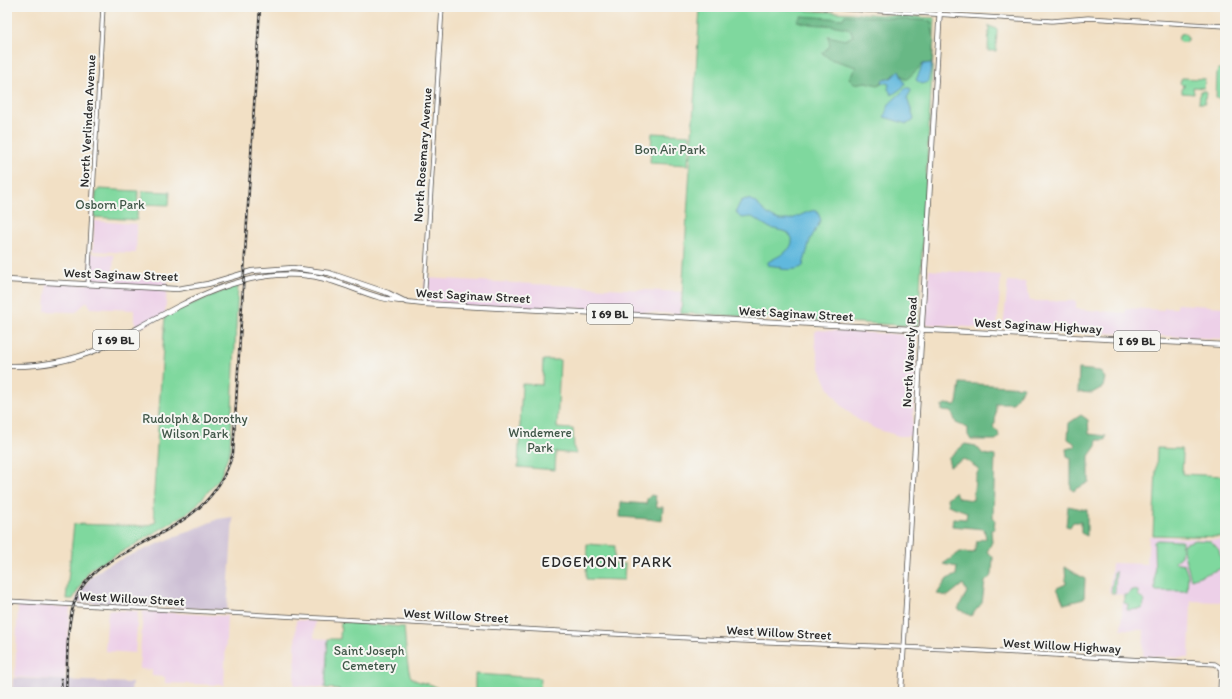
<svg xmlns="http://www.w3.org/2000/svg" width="1232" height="699" font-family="Itim,sans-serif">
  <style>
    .built { fill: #edd0e8 }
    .industrial { fill: #ccbed4 }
    .green { fill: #7fd89e; stroke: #558264 }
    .forest { fill: #67b885; stroke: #497258 }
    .water { fill: #60b8dd; stroke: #467284 }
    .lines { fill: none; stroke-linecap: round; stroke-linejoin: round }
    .minor-casing { stroke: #494642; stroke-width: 5 }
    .major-casing { stroke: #494642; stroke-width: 6 }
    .minor { stroke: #fff; stroke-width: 3.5 }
    .major { stroke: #fff; stroke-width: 4.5 }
    .rail-casing { stroke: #2b2b2b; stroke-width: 2.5 }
    .rail { stroke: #f6f6f2; stroke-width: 1; stroke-dasharray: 3; stroke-linecap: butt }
    .labels { text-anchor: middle; stroke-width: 4; stroke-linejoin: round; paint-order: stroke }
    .shield { fill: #f6f6f2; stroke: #686867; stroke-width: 1 }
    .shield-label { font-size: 12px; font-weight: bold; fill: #2b2b2b }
    .street-label { font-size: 13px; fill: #2b2b2b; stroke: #f6f6f2 }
    .park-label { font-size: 13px; fill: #405648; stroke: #f6f6f2 }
    .quarter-label { font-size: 15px; letter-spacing: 1px; fill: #2b2b2b; stroke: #f6f6f2 }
  </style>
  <rect width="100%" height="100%" fill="#f6f6f2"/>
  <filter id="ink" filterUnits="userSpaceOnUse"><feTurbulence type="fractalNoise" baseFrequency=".025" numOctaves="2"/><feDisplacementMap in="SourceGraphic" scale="8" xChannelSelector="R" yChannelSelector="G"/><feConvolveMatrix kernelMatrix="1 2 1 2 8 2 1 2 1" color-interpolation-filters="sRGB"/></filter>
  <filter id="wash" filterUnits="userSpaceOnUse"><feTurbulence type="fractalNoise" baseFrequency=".012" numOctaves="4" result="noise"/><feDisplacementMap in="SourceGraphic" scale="16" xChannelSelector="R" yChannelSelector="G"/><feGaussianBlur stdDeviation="0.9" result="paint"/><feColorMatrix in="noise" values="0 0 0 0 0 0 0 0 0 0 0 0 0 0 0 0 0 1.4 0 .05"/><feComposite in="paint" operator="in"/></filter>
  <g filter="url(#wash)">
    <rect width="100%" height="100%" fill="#f2e0c5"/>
    <!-- built -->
    <path class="built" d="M945,7h18v6l-17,-1z
      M94,221l43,3 -1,29 -43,-2z
      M90,252l4,2 20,1 -1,18 55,3 -3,39 -27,14 -4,-8v-11l-43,-2 -4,-7 -11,11 -31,-1 2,-29 41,2z
      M929,270l72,5 -4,54 -71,-5z
      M425,278l256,14 -1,22 -105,-6h-74l-77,-4z
      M1008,281l17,1 5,19h46v8l49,4 1,-5 38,2v-2h13v-4l48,3v32l-222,-11z
      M818,330l93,5 5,2 1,7 -5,92h-13l-23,-7 -19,-10 -15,-13 -14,-19 -8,-19 -5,-25v-11z
      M1149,536l76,4 -2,62 -32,-1 -2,57 -46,-2 1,-26 -23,-1 2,-34 -14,-2 3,-30 35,1z
      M18,604l52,3 -5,73 -50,-3z
      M108,610l30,1 -3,42 -30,-2z
      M143,611l84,5 -3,69 -59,-2v-6l-13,-1v-6l-13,-1z
      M296,620l19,1 -1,17 14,1 -3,49 -31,-2z"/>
    <!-- industrial -->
    <path class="industrial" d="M233,517l-6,93 -152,-8 5,-11 11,-14 16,-12 111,-46z
      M13,678l119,5 -1,9h-119z"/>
    <!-- green -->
    <path class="green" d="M700,7h49l186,11 -17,307 -3,1 -234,-13z
      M989,26l8,3 -1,22h-8z
      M1178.5 38a4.5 4.5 0 1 1 9 0a4.5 4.5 0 1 1-9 0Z
      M1219,69h6v30l-9,-1 1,-27z
      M1182,78l23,1 -1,9 -11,-1 1,7 -12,-1v-6h2v-3l-1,2 -3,-3z
      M1200,91h6l-1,12h-6z
      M652,133l38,2 -2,30 -38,-2z
      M99,189l39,2 -1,29 -43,-3 2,-24z
      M142,191l28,1 -1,13 -28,-1z
      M238,285l-8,165 -10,28 -28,32 -56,34 -46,25 -17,30h-7l8,-75 72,2 10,-4 -3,-14 12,-193z
      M543,360h17l-3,68 16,1 1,20 3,5 -21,-2 -1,18 -37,-3 4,-83 20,1z
      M1157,448l24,1 2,6 -1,19 43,2v61l-72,-2z
      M1157,540l25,1 -1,15 -7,6 10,2 4,12 -1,15h-30l-2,-1 -1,-48z
      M1195,540l16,1 8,9 4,18 -32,11 -8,-28v-7z
      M587,544l28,2 -1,18h11l-1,16 -38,-1z
      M1114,572h2l-1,21h-4z
      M1131,590l7,1v4l7,6 -3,8 -15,1 1,-6 -4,-1v-8h4z
      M341,622l63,5c1,9 3,43 7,50 4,5 15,6 21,8 5,1 7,7 13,7h-106v-3l-14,-1 3,-49h12z
      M475,674l66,4 -1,14h-65z"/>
    <!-- forest -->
    <path class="forest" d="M845,15l86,6 3,18 -2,24 -9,1 -17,16 -7,-8 -21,13 -12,-3 -12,2 -5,-6 7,-11 -26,-8 -8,-6 8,-7 -2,-10 17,4 8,-4 -3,-7c-18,-6 -36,-2 -53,-8l4,-5 42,3z
      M1079,369l21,2 5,7 -2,9 -11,6 -14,-1z
      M960,383l64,4 -11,16h-17l-1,21 -2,1 1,4 4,2 1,6 -3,3h-25l-3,-5v-7l-12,-5 -4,-11 -10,-1v-5l3,-2 10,1 2,-2z
      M1081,415l7,5 1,14 17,2 -1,4h-8l-1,6 -7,10v26l-16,9 -2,-3v-30l-4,-2 -1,-7 9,-2 -1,-4 -6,-4 1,-16z
      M965,444l11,2 7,8 12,2 -2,61 2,2 -1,10 -3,1 1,12 -5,10 6,5 -1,18 -7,7 -3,21 -11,13 -13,-7 9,-17 -4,-8 -15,12 -11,-2 10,-15 9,-4 1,-8 -14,-3 17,-12 14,1 3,-12 9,-3 -2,-9 -32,-3 1,-8 13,1 1,-7 -19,-7 -1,-7 8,-6 3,6 15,2 2,-21 4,-10 -15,-10 -14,7 -2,-8z
      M651,495l4,1 2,11h6l-1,13 -42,-3 1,-15 25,2 1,-5z
      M1068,506l19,4v26l-6,-3v-11h-8l-3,5 -4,-1z
      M1065,567l20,12 -1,20 -20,5 -7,-16 9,-4z"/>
    <!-- water -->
    <path class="water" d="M932,63l-4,19 -6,2 -6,-4 7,-16z
      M899,71l6,13 -3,4 -10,7 -4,-6 1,-5 -7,-2 1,-3 8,-1z
      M906,88h4l1,3 -4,7 7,20 -1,3 -6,3 -23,-7 5,-13z
      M746,199c12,0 18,18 34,21 15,2 28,-12 37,-9l4,9 -11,20 -7,26c-5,4 -15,4 -22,3v-2l-13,-2v-3c10,-6 26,-11 24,-24l-5,-6 -17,-4 -18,-11c-9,0 -12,4 -16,-6l5,-10z"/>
  </g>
  <g filter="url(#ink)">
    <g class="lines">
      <!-- minor casing -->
      <g class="minor-casing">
        <path id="minor" d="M814,7l238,14 36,-3 137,8
          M88,285l15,-278
          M424,304l18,-297
          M7,601l737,40 204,8 267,15 6,4 -1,24"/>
      </g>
      <!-- major casing -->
      <g class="major-casing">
        <path id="major" d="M7,280l170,9 31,-5 44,-13 41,-3 36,5 59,20 18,9 18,2 801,41
          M7,366c33,1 61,-4 92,-17 66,-33 134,-84 212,-73 32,4 61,25 94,25
          M901,692l39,-685"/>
      </g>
      <!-- minor -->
      <use href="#minor" class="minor"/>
      <!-- major -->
      <use href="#major" class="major"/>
      <!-- rail casing -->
      <g class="rail-casing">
        <path id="rail" d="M61,679l1,13
          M66,692c2,-29 -1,-70 11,-96 10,-21 27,-32 46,-42 49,-28 93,-42 110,-101l27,-446"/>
      </g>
      <!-- rail -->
      <use href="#rail" class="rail"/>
    </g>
  </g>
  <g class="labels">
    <!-- shield labels -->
    <g class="shield">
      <rect x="587" y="304" width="46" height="20" rx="3"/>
      <rect x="93" y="330" width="46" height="20" rx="3"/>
      <rect x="1114" y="331" width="46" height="20" rx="3"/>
    </g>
    <g class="shield-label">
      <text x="610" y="318">I 69 BL</text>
      <text x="116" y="344">I 69 BL</text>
      <text x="1137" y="345">I 69 BL</text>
    </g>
    <!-- street labels -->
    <g class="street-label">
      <text transform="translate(87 121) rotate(-87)" y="5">North Verlinden Avenue</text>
      <text transform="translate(422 155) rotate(-86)" y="5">North Rosemary Avenue</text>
      <text transform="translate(121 274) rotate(2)" y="5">West Saginaw Street</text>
      <text transform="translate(473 295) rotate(3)" y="5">West Saginaw Street</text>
      <text transform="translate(796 313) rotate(3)" y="5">West Saginaw Street</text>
      <text transform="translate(1038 325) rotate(3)" y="5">West Saginaw Highway</text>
      <text transform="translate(909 352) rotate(-87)" y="5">North Waverly Road</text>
      <text transform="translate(132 598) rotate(3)" y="5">West Willow Street</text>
      <text transform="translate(456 615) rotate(3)" y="5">West Willow Street</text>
      <text transform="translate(779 632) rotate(3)" y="5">West Willow Street</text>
      <text transform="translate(1062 645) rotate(3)" y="5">West Willow Highway</text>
    </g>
    <!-- park labels -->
    <g class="park-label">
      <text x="670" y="154">Bon Air Park</text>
      <text x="110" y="209">Osborn Park</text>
      <text x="195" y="423">Rudolph &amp; Dorothy<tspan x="195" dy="15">Wilson Park</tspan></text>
      <text x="540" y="437">Windemere<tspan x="540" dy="15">Park</tspan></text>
      <text x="369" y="655">Saint Joseph<tspan x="369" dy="15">Cemetery</tspan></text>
    </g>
    <!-- quarter labels -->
    <g class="quarter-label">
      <text x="607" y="567">EDGEMONT PARK</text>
    </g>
  </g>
  <!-- margin -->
  <rect width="1232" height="699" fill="none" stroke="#f6f6f2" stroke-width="24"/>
</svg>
